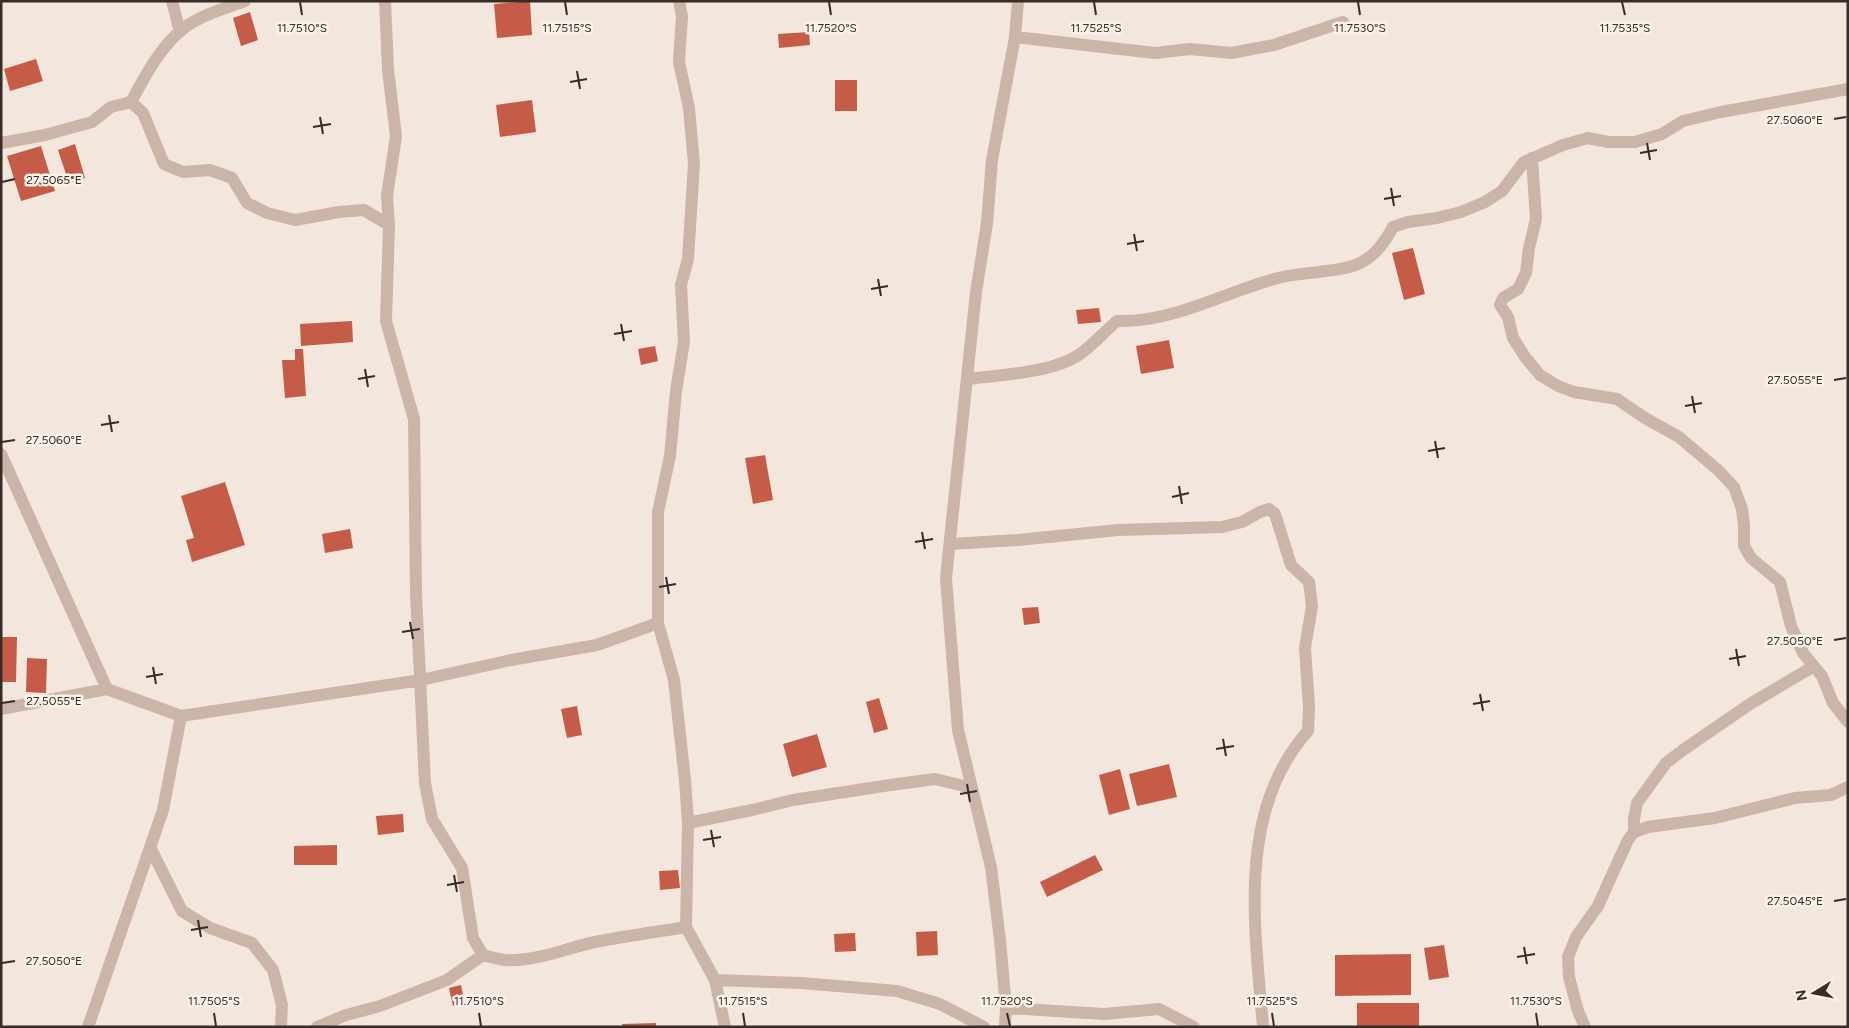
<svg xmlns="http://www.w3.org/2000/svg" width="1849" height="1028" font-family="Figtree,sans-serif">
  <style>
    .building { fill: #c55c47 }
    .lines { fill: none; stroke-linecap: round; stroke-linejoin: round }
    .street { stroke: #cab5a8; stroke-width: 12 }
    .ticks { fill: none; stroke: #372c28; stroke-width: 2 }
    .ticks-label { font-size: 12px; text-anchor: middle; fill: #372c28; stroke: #faf1e9; stroke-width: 5; stroke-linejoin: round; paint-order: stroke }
  </style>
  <rect width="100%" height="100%" fill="#f2e6dd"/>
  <!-- building -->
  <path class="building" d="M530,1l2,34 -35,3 -3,-34z
    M250,12l8,28 -17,6 -8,-28z
    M809,32l1,13 -31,3 -1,-14z
    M36,59l7,22 -33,10 -6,-22z
    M835,80h22v31h-22z
    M532,100l4,32 -36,5 -4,-32z
    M75,144l10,34 -16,5 -11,-33z
    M41,146l14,45 -34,10 -14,-45z
    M1413,248l12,46 -21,6 -12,-47z
    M1099,308l2,14 -23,2 -2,-14z
    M352,321l1,21 -52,4 -1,-22z
    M1169,340l5,28 -33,6 -5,-28z
    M655,346l3,15 -17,4 -3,-16z
    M295,349h8l3,47 -21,2 -3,-38h13z
    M765,455l8,45 -20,4 -8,-46z
    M225,482l20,63 -53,17 -6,-22 8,-2 -13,-42z
    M350,529l3,19 -28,5 -3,-19z
    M1038,607l2,16 -16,2 -2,-17z
    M1,637h16l-1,45h-15z
    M27,658l20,1 -1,34 -20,-1z
    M879,698l9,31 -14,4 -8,-31z
    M577,706l5,29 -15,3 -6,-29z
    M817,734l10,33 -35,10 -9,-33z
    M1169,764l8,33 -40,9 -8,-32z
    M1120,769l10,40 -21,6 -10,-40z
    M403,814l1,18 -26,3 -2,-19z
    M337,845v20h-43v-19z
    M1095,855l8,15 -56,27 -7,-15z
    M678,870l2,18 -20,2 -1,-19z
    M937,931l1,24 -21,1 -1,-24z
    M855,933l1,18 -21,1 -1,-18z
    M1444,945l5,32 -20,3 -5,-32z
    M1411,954v41l-76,1v-41z
    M461,985l4,19 -12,2 -4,-18z
    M1357,1003h62v24h-62z
    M656,1023v4h-34v-3z"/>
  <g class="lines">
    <!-- street -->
    <path class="street" d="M172,1l8,31
      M385,1l3,69 8,66 -9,60 2,29 -3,96 28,98 2,174 9,190 7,36 30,49 11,70 10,17c7,2 15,4 22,5 31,2 61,-12 90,-18 31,-6 61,-10 91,-15
      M679,1l3,15 -3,46 10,46 5,56 -6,95 -7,26 3,57 -8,49 -6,65 -12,56v111l16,57 11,100 3,43 -2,104 29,53 10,47
      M1015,37l140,16 35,-4 41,4 43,-8 69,-23
      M131,102l12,11 21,51 19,8 27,-2 22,8 15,25 20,10 28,7 44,-8 25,-2 25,15
      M1,143l44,-8 47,-13 19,-15 20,-5c13,-24 27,-51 48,-70 18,-16 44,-23 66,-31
      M1532,158l4,61 -7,29 -3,25 -8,16 -15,9 -3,7 8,12 5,21 12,19 15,18 18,11 16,6 43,7 28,19 34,19 39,33 16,17 8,22 2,16v21l7,12 29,24 11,44 12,27 19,23 11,27 15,19
      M967,379c32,-4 86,-6 113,-25 13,-9 25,-23 37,-33 56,2 107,-29 161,-43 24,-6 51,-5 75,-12 20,-7 30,-21 40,-39l15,-5 29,-4 24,-6 24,-10 17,-11 22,-29 39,-17 25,-7 20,4h27l27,-8 21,-13 38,-9 127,-23
      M1,454l106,235
      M950,544l68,-4 100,-10 104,-3 20,-5 18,-10 9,-3 6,5 16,51 18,17 3,24 -7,42 4,59 -1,24c-72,80 -53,198 -45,296
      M1,709l106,-20 74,27 240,-36 90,-20 86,-15 61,-22
      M688,823l64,-13 41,-10 97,-15 45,-6 37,9
      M1634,832l14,-5 67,-9 80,-20 36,-3 17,-8
      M150,847l32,64 28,17 42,15 21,27 9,35 -1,22
      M715,980l86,3 96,8 43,13 44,23
      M1006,1008l98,6 55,-5 35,18
      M88,1027l75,-217 18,-94
      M317,1027l29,-12 34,-9 67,-26 36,-25
      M1005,1027l1,-19 -6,-68 -9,-73 -33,-137 -12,-152 30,-286 11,-69 5,-63 23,-123 3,-36
      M1585,1027l-7,-16 -9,-34 -1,-20 8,-20 22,-31 13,-29 17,-37 6,-8v-13l3,-16 29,-40 17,-13 67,-46 64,-38"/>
  </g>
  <!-- ticks -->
  <path class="ticks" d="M300,2l2,13M565,2l2,13M829,2l2,13M1094,2l2,13M1358,2l2,13M1622,2l3,13M577,71l3,18M570,82l17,-3M320,117l3,17M1834,119l12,-2M313,127l18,-3M1647,143l3,17M1640,153l17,-3M2,182l13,-3M1391,188l3,18M1384,199l17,-3M1134,234l3,17M1127,244l17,-3M878,279l3,17M871,289l17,-3M621,324l3,17M614,334l18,-3M365,369l3,18M358,379l17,-3M1834,380l12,-2M1692,396l3,17M1685,406l17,-3M109,415l3,17M101,425l18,-3M1435,441l3,17M2,442l13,-2M1428,451l17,-3M1179,486l3,18M1172,497l17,-4M922,532l3,17M915,542l18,-3M666,577l3,17M659,587l17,-3M410,622l3,17M402,632l18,-3M1834,640l12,-2M1736,649l3,17M1729,659l17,-3M153,667l3,17M146,677l17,-3M1480,694l3,17M2,703l13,-2M1473,704l17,-3M1223,739l3,17M1216,749l18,-3M967,784l3,18M960,794l17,-3M711,830l3,17M703,840l18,-3M454,875l3,17M447,885l17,-3M1834,901l12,-2M198,920l3,17M191,930l17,-3M1524,947l3,17M1517,957l18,-3M2,963l13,-2M214,1013l2,13M479,1013l2,13M743,1013l2,13M1007,1013l3,13M1272,1013l2,13M1536,1013l2,13"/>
  <g class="ticks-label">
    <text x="302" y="32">11.7510°S</text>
    <text x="567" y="32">11.7515°S</text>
    <text x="831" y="32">11.7520°S</text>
    <text x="1096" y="32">11.7525°S</text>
    <text x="1360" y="32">11.7530°S</text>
    <text x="1625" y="32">11.7535°S</text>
    <text x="1795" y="124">27.5060°E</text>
    <text x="54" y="184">27.5065°E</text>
    <text x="1795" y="384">27.5055°E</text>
    <text x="54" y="444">27.5060°E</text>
    <text x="1795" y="645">27.5050°E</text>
    <text x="54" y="705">27.5055°E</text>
    <text x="1795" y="905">27.5045°E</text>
    <text x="54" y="965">27.5050°E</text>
    <text x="214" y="1005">11.7505°S</text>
    <text x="479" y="1005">11.7510°S</text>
    <text x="743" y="1005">11.7515°S</text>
    <text x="1007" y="1005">11.7520°S</text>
    <text x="1272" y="1005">11.7525°S</text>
    <text x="1536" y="1005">11.7530°S</text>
  </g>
  <!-- border -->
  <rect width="1849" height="1028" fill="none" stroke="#372c28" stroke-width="5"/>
  <!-- north arrow -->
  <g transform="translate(1814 993) rotate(260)" stroke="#faf1e9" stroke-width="4" paint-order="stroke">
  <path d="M0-4L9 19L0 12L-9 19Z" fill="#372c28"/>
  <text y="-8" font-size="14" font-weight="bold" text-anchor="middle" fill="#372c28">N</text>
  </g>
</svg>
